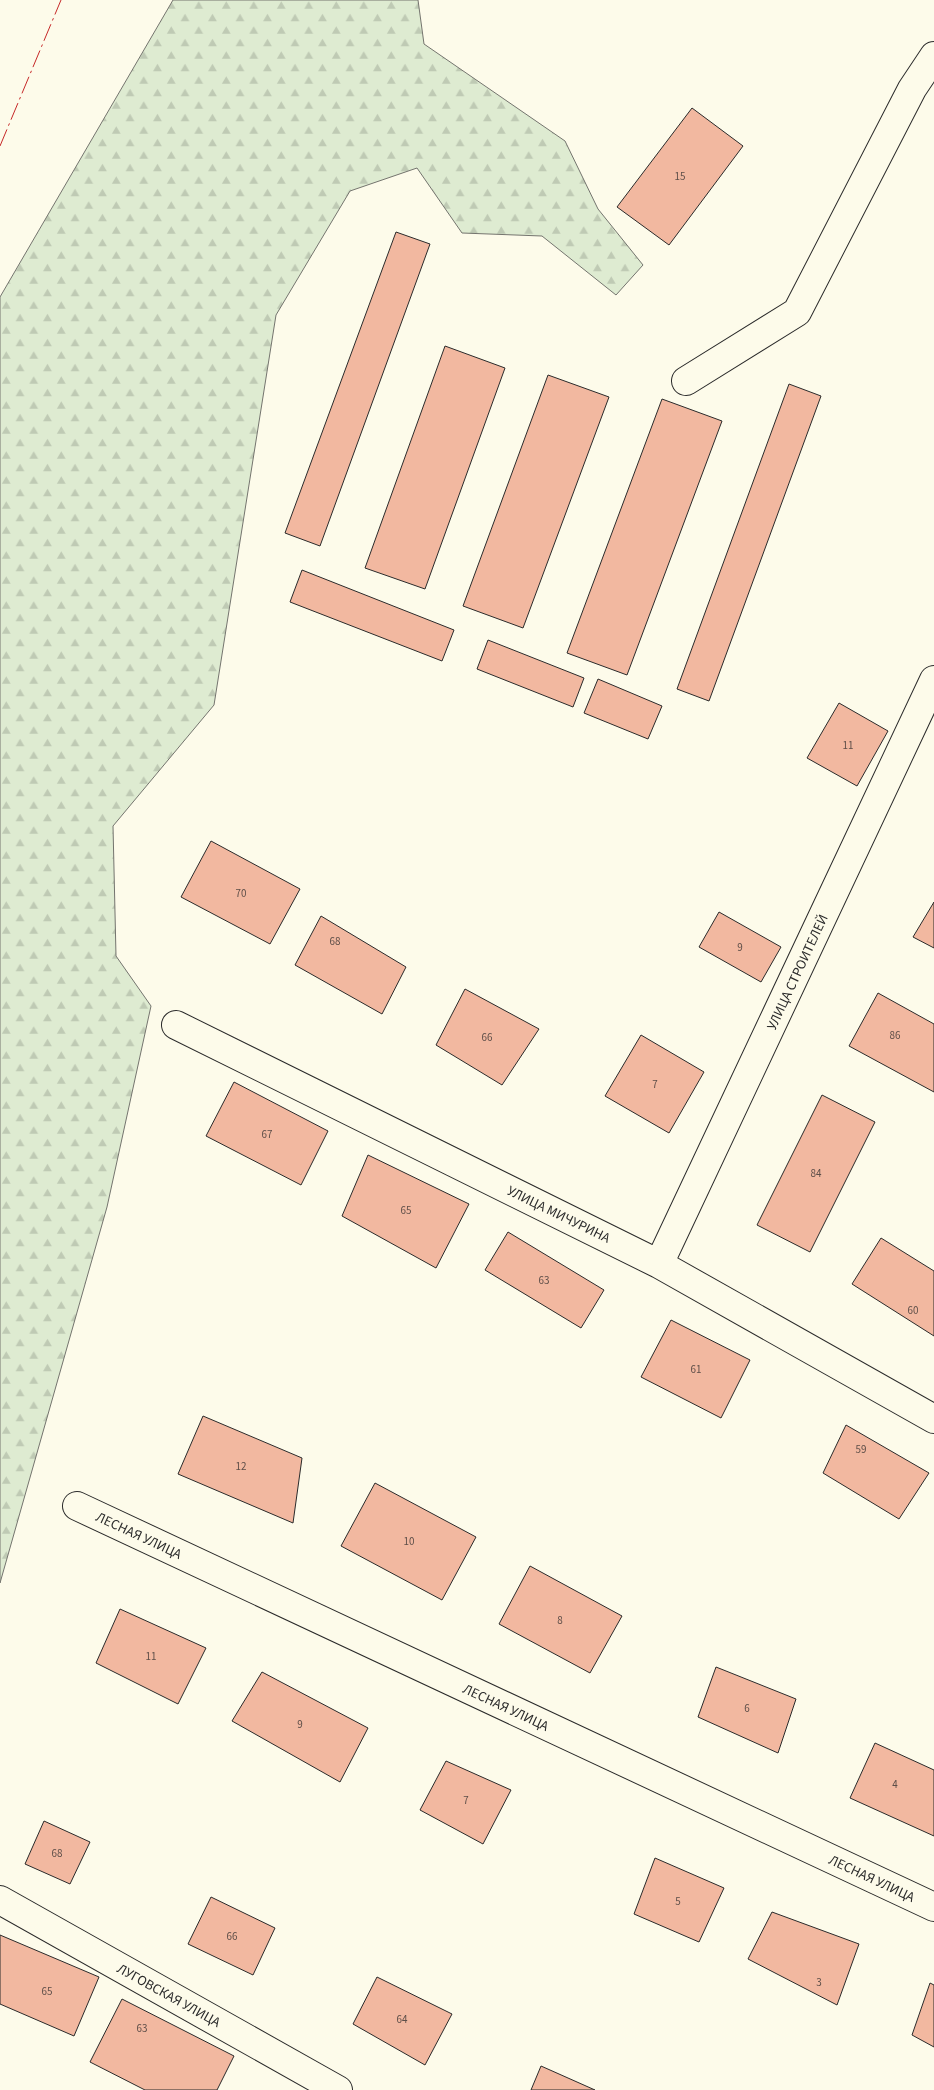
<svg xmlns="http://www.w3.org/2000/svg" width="934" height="2090" font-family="'Source Sans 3',sans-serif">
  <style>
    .forest { fill: url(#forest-firs); stroke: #74746e }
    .building { fill: #f2b8a0; stroke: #2b2b2b }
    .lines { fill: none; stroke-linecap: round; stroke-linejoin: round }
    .minor-casing { stroke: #2b2b2b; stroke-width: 30 }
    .minor { stroke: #fdfbea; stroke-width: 28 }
    .power { stroke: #c62828; stroke-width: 1; stroke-dasharray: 18 4 2.5 4; stroke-linecap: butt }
    .labels { text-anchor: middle; stroke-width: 4; stroke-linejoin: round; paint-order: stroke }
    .number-label { font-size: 11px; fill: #5d4e48 }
    .street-label { font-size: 14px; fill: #2b2b2b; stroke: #fdfbea }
  </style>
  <defs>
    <pattern id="forest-firs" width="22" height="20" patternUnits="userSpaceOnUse" patternTransform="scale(1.25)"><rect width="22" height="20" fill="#deebd1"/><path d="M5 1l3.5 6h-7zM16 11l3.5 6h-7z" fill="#bfcab4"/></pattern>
  </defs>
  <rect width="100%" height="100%" fill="#fdfbea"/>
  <!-- forest -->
  <path class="forest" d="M173,0h245l6,44 141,97 33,68 45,56 -27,30 -74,-59 -80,-3 -45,-65 -67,23 -74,124 -62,390 -101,121 3,130 35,50 -44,201 -107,376v-1286z"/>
  <!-- building -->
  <path class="building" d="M692,108l51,38 -74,99 -52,-38z
    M396,232l34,12 -110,302 -35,-13z
    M445,346l60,22 -80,221 -60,-21z
    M548,375l61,22 -86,231 -60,-22z
    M789,384l32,12 -112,305 -32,-12z
    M662,399l60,22 -95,254 -60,-22z
    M302,570l152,60 -12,31 -152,-59z
    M488,640l96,38 -11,29 -96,-38z
    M598,679l64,27 -14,33 -64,-26z
    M839,703l49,28 -31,55 -50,-28z
    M211,841l89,48 -30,55 -89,-47z
    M934,902v46l-21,-11z
    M719,912l62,35 -20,35 -62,-35z
    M321,916l85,51 -24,47 -87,-49z
    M465,989l74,40 -37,56 -66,-40z
    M878,993l56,31v68l-85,-46z
    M641,1035l63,37 -35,61 -64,-37z
    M234,1082l94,49 -27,54 -95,-49z
    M822,1095l53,27 -65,130 -53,-27z
    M368,1155l101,49 -33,64 -94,-52z
    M508,1232l96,58 -23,38 -96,-58z
    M881,1238l53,33v65l-82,-52z
    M671,1320l79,40 -29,58 -80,-41z
    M203,1416l99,42 -9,65 -115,-49z
    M846,1425l83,48 -30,46 -76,-46z
    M375,1483l101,54 -34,63 -101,-54z
    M530,1566l92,50 -32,57 -91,-49z
    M120,1609l86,39 -28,56 -82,-41z
    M716,1667l80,32 -18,54 -80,-36z
    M262,1672l106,56 -28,54 -108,-61z
    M875,1743l59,27v66l-84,-38z
    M446,1761l65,29 -28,54 -63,-34z
    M44,1821l46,21 -20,42 -45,-20z
    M655,1858l69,30 -25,54 -65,-28z
    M211,1897l64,31 -22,47 -65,-31z
    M772,1912l87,32 -22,61 -89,-46z
    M0,1935l99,42 -25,59 -74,-32z
    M377,1977l75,37 -27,51 -72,-41z
    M930,1983l4,2v62l-22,-12z
    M122,1999l112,57 -17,34h-72l-55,-28z
    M541,2066l54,24h-64z"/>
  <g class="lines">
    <!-- minor casing -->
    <g class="minor-casing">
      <path id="minor" d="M686,381l111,-69 115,-223 22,-33
        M176,1025l483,239 275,155
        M659,1264l275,-584
        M77,1506l857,401
        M0,1900l338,190"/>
    </g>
    <!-- minor -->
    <use href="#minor" class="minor"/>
    <!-- power -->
    <path class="power" d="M0,146l61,-146"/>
  </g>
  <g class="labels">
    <!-- number labels -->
    <g class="number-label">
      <text x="680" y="180">15</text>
      <text x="848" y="749">11</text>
      <text x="241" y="897">70</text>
      <text x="335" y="945">68</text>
      <text x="740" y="951">9</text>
      <text x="895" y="1039">86</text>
      <text x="487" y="1041">66</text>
      <text x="655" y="1088">7</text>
      <text x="267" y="1138">67</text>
      <text x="816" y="1177">84</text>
      <text x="406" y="1214">65</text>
      <text x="544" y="1284">63</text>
      <text x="913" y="1314">60</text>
      <text x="696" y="1373">61</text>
      <text x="861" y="1453">59</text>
      <text x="241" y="1470">12</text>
      <text x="409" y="1545">10</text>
      <text x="560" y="1624">8</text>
      <text x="151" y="1660">11</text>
      <text x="747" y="1712">6</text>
      <text x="300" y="1728">9</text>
      <text x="895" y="1788">4</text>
      <text x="466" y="1804">7</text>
      <text x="57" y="1857">68</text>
      <text x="678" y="1905">5</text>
      <text x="232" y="1940">66</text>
      <text x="819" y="1986">3</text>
      <text x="47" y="1995">65</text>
      <text x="402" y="2023">64</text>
      <text x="142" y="2032">63</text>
    </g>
    <!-- street labels -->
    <g class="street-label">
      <text transform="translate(797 972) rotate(-65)" y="5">УЛИЦА СТРОИТЕЛЕЙ</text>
      <text transform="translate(559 1214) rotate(26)" y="5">УЛИЦА МИЧУРИНА</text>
      <text transform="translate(139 1535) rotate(25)" y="5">ЛЕСНАЯ УЛИЦА</text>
      <text transform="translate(506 1707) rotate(25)" y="5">ЛЕСНАЯ УЛИЦА</text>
      <text transform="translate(872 1878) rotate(25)" y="5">ЛЕСНАЯ УЛИЦА</text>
      <text transform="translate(169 1995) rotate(29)" y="5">ЛУГОВСКАЯ УЛИЦА</text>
    </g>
  </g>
</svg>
